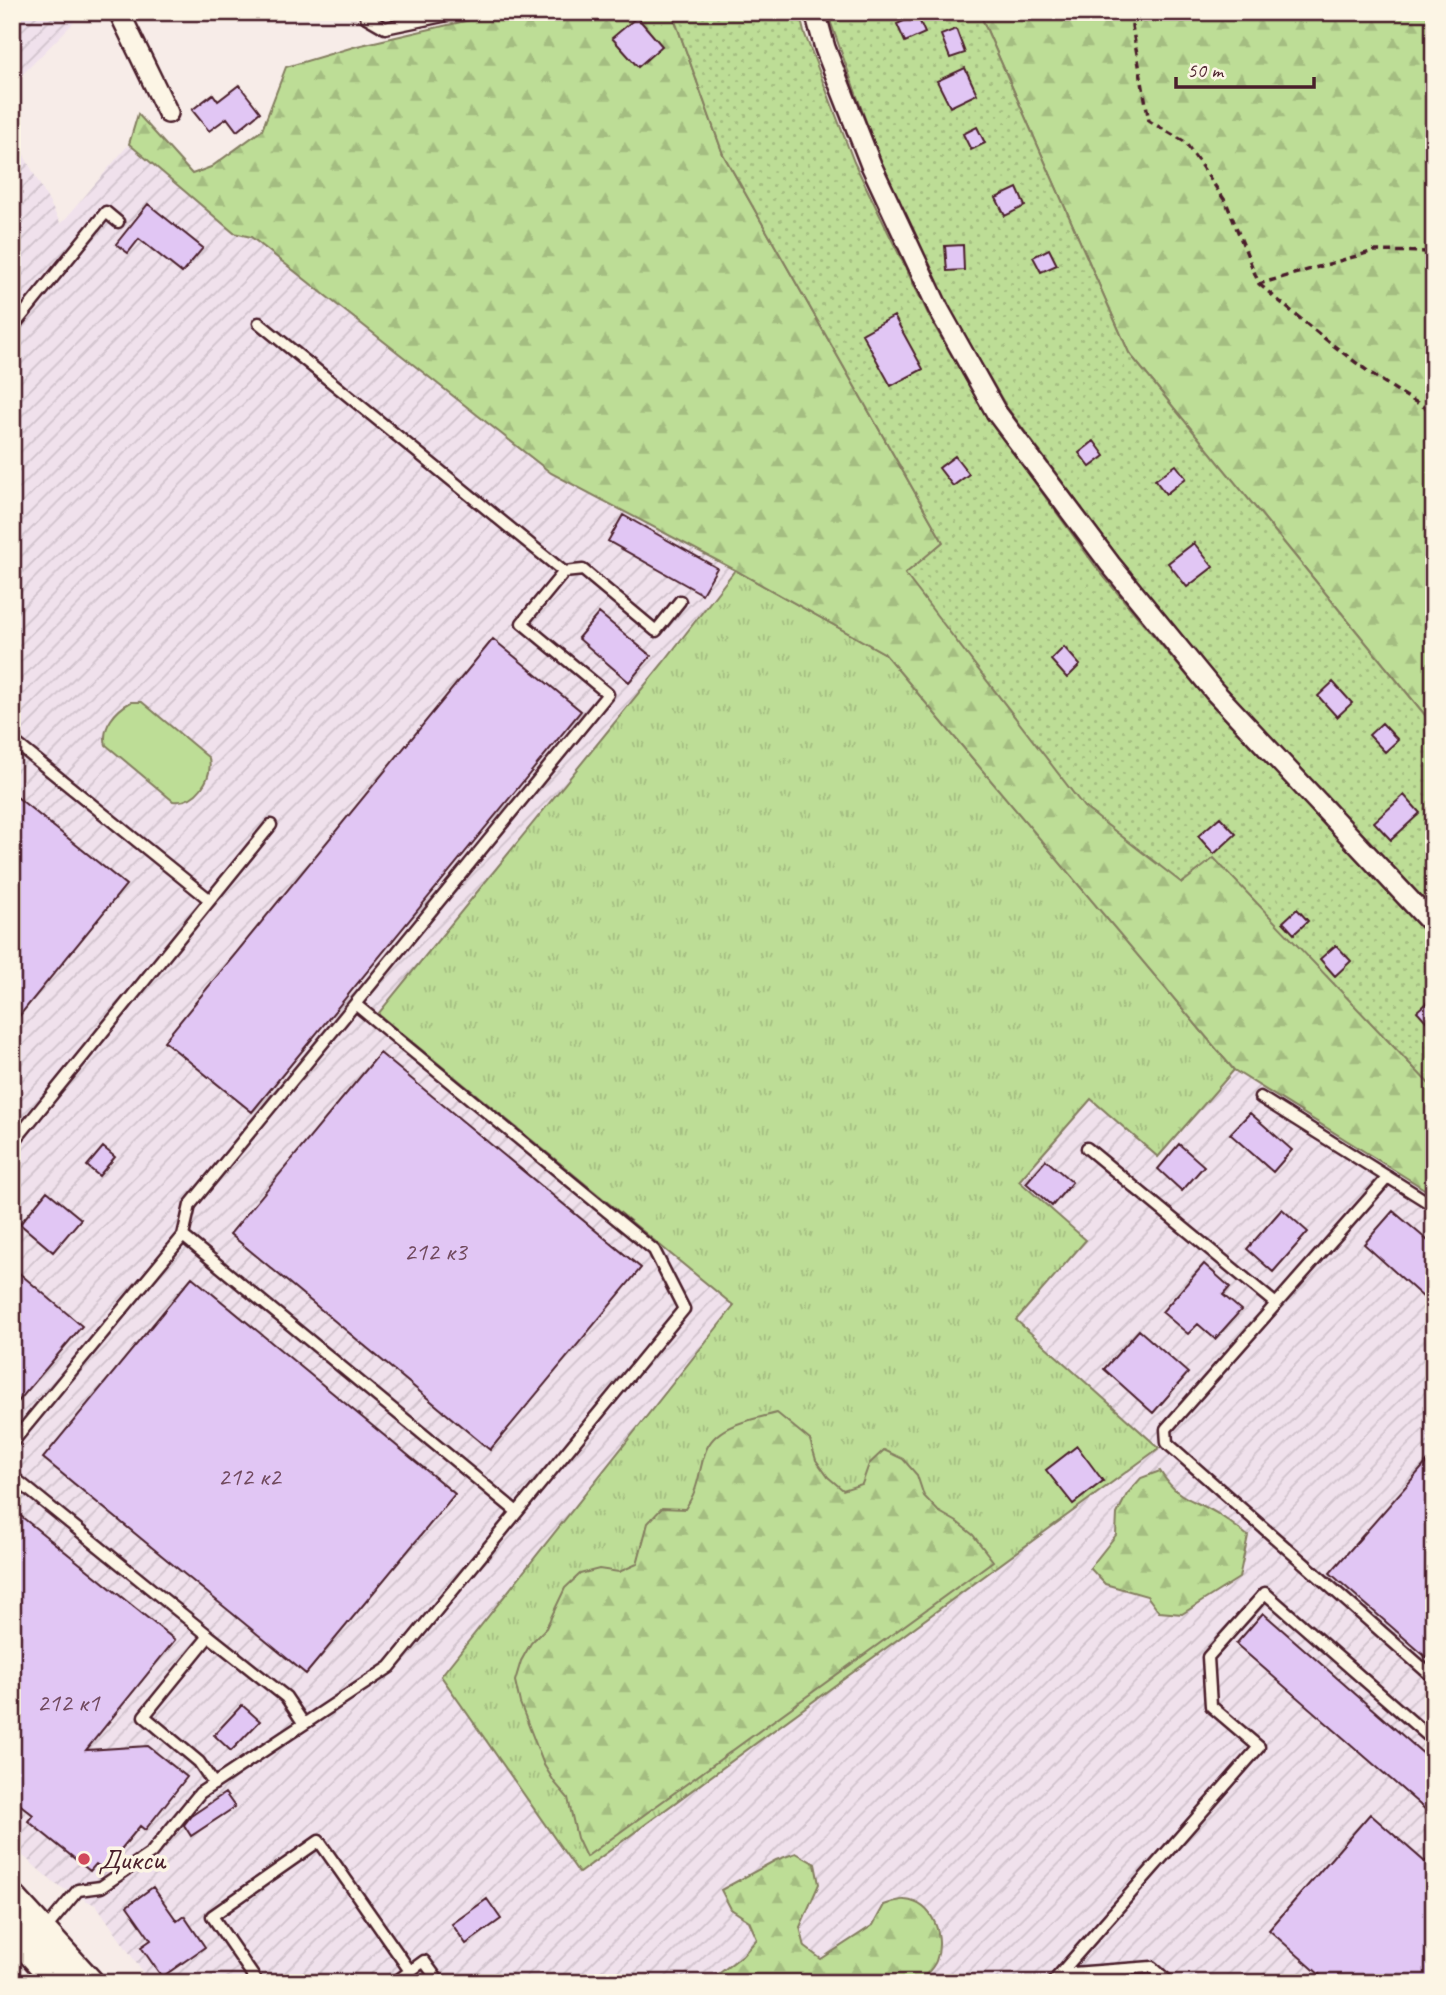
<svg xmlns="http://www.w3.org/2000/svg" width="1446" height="1995" font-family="Caveat,sans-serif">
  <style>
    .industrial { fill: url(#industrial-furrows) }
    .grass { fill: url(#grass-tufts); stroke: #847e60; stroke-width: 2 }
    .forest { fill: url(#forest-firs); stroke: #847e60; stroke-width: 2 }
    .garden { fill: url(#garden-dots); stroke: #847e60; stroke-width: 2 }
    .pitch { fill: #bddd96; stroke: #847e60; stroke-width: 2 }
    .building { fill: #e1c6f4; stroke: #4a1f2b; stroke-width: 2 }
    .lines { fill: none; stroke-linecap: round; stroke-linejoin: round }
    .service-casing { stroke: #4a1f2b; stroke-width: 15 }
    .minor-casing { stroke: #4a1f2b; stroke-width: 24 }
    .secondary-casing { stroke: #4a1f2b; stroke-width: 33 }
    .path { stroke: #4a1f2b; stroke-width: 3.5; stroke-dasharray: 7 5; stroke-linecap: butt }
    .service { stroke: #fcf5e5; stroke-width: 10 }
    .minor { stroke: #fcf5e5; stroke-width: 19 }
    .secondary { stroke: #fcf5e5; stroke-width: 28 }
    .poi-dot { fill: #d1495b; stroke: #fcf5e5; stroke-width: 2.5 }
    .labels { text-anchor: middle; stroke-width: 7; stroke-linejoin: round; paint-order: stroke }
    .number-label { font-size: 26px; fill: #70495d }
    .poi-label { font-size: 30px; fill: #4a1f2b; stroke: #fcf5e5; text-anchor: start }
  </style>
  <defs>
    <pattern id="industrial-furrows" width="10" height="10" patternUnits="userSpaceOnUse" patternTransform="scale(1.75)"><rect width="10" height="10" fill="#f0e1ec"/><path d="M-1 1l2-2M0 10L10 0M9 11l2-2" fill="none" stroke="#cfc1cb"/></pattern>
    <pattern id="grass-tufts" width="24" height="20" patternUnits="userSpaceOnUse" patternTransform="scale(1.75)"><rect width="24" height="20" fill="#bddd96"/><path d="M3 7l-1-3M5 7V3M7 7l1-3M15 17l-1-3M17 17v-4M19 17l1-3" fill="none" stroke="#a4bd81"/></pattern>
    <pattern id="forest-firs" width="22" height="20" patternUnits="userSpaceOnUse" patternTransform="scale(1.75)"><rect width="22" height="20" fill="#bddd96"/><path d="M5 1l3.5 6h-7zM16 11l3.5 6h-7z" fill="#a4bd81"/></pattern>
    <pattern id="garden-dots" width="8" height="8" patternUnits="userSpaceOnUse" patternTransform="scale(1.75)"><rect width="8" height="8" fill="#bddd96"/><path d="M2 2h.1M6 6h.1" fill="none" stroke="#a4bd81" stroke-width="1.8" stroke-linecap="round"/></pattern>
  </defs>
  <rect width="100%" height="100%" fill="#f7ece8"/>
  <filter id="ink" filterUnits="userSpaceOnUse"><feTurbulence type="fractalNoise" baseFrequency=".0143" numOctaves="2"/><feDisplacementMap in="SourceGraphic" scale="14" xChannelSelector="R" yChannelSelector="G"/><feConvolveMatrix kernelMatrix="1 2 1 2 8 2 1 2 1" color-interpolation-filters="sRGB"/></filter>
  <g filter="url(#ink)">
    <!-- industrial -->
    <path class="industrial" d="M12,12h72l-72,73z
      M12,133l49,91 68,-80 105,88 17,5 300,236 184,97 -72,93 -285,351 356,292 -293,370 138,197 580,-425 -143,-128 70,-80 -68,-59 73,-83 67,59 76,-87 200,125v788h-1284l-53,-77 -42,-22 -43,-38z"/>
    <!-- grass -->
    <path class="grass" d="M735,570l149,83 350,417 -76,87 -67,-58 -72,82 67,59 -70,80 143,128 -580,425 -138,-197 293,-370 -356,-292 285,-351z"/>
    <!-- forest -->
    <path class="forest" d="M504,12h168l51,142 220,388 -37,33 308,282 220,232v106l-200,-125 -350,-417 -149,-83 -184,-97 -300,-236 -17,-4 -105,-89 9,-30 54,60 19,-7 51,-37 24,-63 71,-21z
      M979,12h455v714l-305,-373z
      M777,1413l33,27 6,20 12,17 15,13 19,-6 7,-20 15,-14 19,9 14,16 7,21 14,15 19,11 16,13 20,26 -407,296 -9,-19 -9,-40 -13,-15 -11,-18 -24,-62 -5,-22 6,-20 10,-18 15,-15 19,-40 15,-14 19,-5 20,3 18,-8 11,-41 14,-15 23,1c15,-23 12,-32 20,-56 9,-29 47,-33 72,-40z
      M1160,1471c20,32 33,26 61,45 9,6 18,13 27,20l-9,42 -57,36 -23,-2 -12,-16 -42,-12 -15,-16 26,-33 1,-21 10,-20 14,-16z
      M796,1853l19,11 4,20 -19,43 5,20 16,12 52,-34 11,-20c6,-2 15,-6 21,-5 29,3 40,37 31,61 -3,8 -12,15 -17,22h-212l36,-28 14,-16 -8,-18 -18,-12 -10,-19 55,-30z"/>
    <!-- garden -->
    <path class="garden" d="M672,12h127l5,20 50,130 77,158 57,98 111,153 106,126 229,245v147l-220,-231 -32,25 -98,-76 -179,-233 38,-32 -220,-388z
      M827,12h152l150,341 305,373v184l-214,-227 -104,-129 -110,-148 -59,-102 -69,-149z"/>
    <!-- pitch -->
    <path class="pitch" d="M131,702h11l67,56c4,21 -13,46 -36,43l-67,-56c-5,-18 10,-35 25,-43z"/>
    <!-- building -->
    <path class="building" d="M917,15l8,18 -20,9 -8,-18z
      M637,17l25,29 -24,21 -26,-29z
      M956,29l9,24 -15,5 -9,-23z
      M965,68l12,26 -27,13 -13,-26z
      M239,85l21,27 -23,19 -10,-13 -18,13 -17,-21 21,-16 5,7z
      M977,127l8,16 -14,7 -8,-16z
      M1017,188l8,18 -20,10 -9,-18z
      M148,204l55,44 -21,25 -43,-34 -11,14 -12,-9z
      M963,245l1,25 -17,1 -2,-25z
      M1049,249l8,16 -16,7 -8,-15z
      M894,316l29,53 -32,17 -29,-52z
      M1094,441l11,15 -15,11 -11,-14z
      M955,456l14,18 -16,12 -14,-18z
      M1176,465l10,13 -20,16 -11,-14z
      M623,515l94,53 -15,26 -94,-53z
      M1194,543l19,24 -26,20 -19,-24z
      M599,613l52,43 -22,26 -51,-44z
      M493,639l88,72 -329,401 -88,-71z
      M1064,647l16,18 -13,13 -16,-18z
      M1333,682l19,21 -15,14 -19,-21z
      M1382,723l16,17 -13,12 -16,-17z
      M12,793l114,92 -114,140z
      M1404,795l16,18 -29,27 -17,-18z
      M1220,817l16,17 -22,20 -16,-18z
      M1297,909l11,12 -14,13 -11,-12z
      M1336,945l15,16 -16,15 -15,-17z
      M1434,996v34l-17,-19z
      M380,1053l261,215 -151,182 -260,-216z
      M1250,1113l42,37 -19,22 -43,-38z
      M1179,1144l25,22 -22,25 -24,-22z
      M103,1147l12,10 -16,19 -12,-10z
      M1046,1160l26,22 -20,24 -26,-23z
      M47,1191l34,28 -28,33 -33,-28z
      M1282,1209l26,23 -35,40 -26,-23z
      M1393,1211l41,35v61l-70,-63z
      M1204,1264l26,23 -7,8 18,15 -26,29 -17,-15 -10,10 -26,-22z
      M12,1267l70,59 -70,83z
      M192,1277l263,217 -149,180 -263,-216z
      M1139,1330l49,43 -35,40 -49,-44z
      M1077,1446l26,35 -30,23 -27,-34z
      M1434,1454v210l-104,-91z
      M12,1509l163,131 -89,110 62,-4 39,31 -42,53 -5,-4 -36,44 -8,-6 -6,7 -62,-50 5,-6 -21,-17z
      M1263,1613l171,150v54l-198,-173z
      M242,1705l18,16 -29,30 -17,-16z
      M225,1793l10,14 -44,29 -7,-11 7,-9z
      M1370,1814l55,48 9,-10v131h-105l-60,-53z
      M153,1887l24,34 7,-5 21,31 -43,30 -21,-30 10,-7 -24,-34z
      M487,1899l14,20 -35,25 -14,-20z"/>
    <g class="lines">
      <!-- service casing -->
      <g class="service-casing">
        <path id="service" d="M365,12l1,5 19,11 77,-16
          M259,323l305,249 -42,51 86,71 -253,310
          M12,328l94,-116 12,10
          M564,572l19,-2 73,61 24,-30
          M12,740l198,160 -198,244
          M210,900l61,-75
          M1260,1097l174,109
          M1087,1148l189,156
          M1388,1177l-222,252 1,14 267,235
          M183,1236l334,276
          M12,1443l171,-207 7,-31 165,-201 299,246 30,59 -294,358 -190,126 -49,60 -50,34 -23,3 -35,42
          M12,1476l197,160 -65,80 55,46 15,22
          M209,1636l77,61 18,27
          M1060,1974l92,-7 18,16
          M258,1983l-46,-67 107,-75 91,130
          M394,1983l30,-22 16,22
          M1052,1983l207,-236 -48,-41 -3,-49 57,-64 169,148"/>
      </g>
      <!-- minor casing -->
      <g class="minor-casing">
        <path id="minor" d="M119,12l49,101
          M815,12l10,36 46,117 68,145 57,102 114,152 104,127 220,235"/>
      </g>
      <!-- secondary casing -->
      <g class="secondary-casing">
        <path id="secondary" d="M12,1899l77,84
          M12,1930l48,53"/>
      </g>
      <!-- path -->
      <path class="path" d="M1133,12l-1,14 17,95 36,21 41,60 33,82 115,-33 60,1
        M1259,284c56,47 110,94 175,128"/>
      <!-- service -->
      <use href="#service" class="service"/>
      <!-- minor -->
      <use href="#minor" class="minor"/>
      <!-- secondary -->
      <use href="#secondary" class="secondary"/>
    </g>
  </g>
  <!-- markers -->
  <circle class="poi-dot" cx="84" cy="1859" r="7"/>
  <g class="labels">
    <!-- number labels -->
    <g class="number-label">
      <text x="435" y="1260">212 к3</text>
      <text x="249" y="1485">212 к2</text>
      <text x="68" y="1711">212 к1</text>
    </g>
    <!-- poi labels -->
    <g class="poi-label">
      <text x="98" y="1869">Дикси</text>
    </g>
  </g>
  <!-- margin -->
  <rect width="1446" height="1995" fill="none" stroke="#fcf5e5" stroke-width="42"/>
  <rect x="21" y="21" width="1404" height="1953" fill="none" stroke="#4a1f2b" stroke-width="2.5" filter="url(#ink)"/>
  <!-- scale -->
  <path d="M1176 77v10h138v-10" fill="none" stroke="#4a1f2b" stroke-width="3.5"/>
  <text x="1187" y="77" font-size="21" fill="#4a1f2b" stroke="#fcf5e5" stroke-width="5" paint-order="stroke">50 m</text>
</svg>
